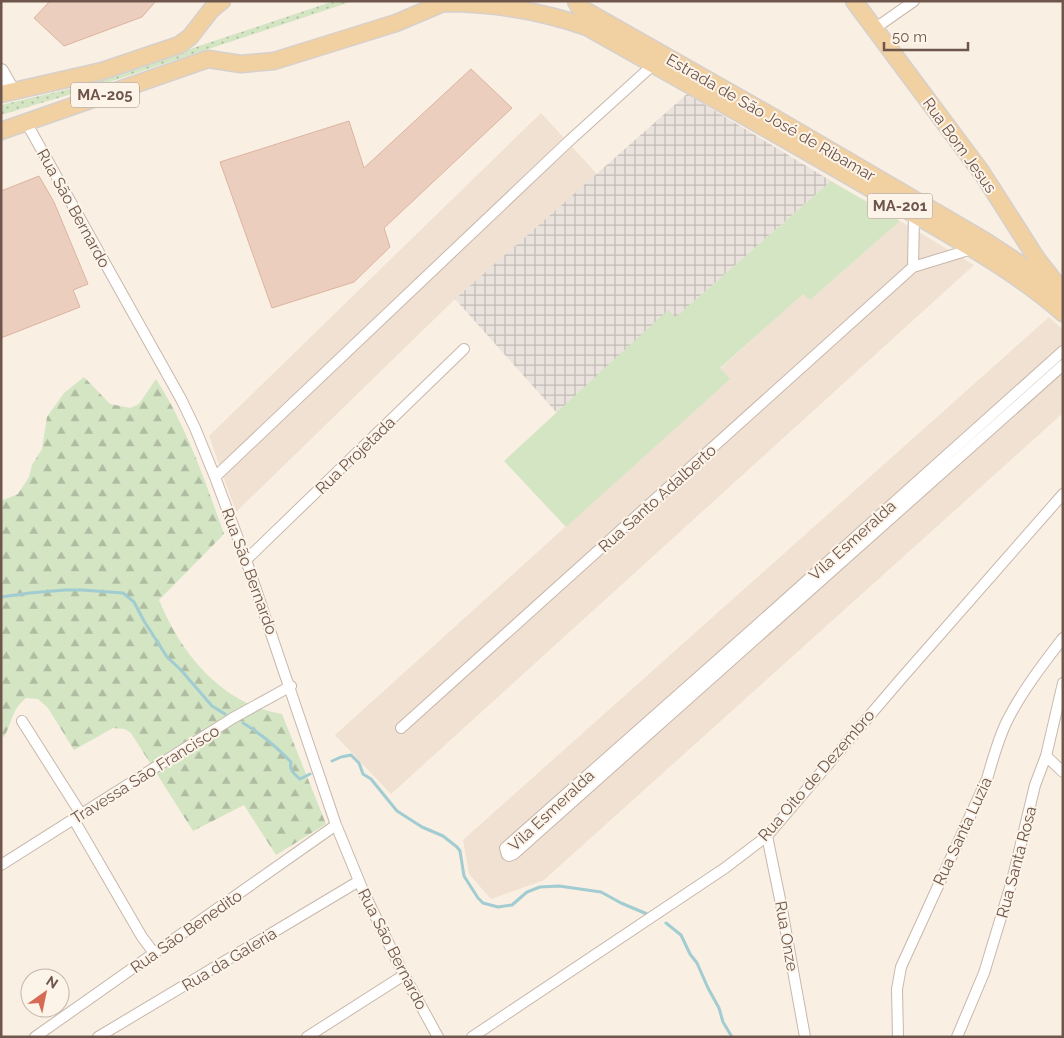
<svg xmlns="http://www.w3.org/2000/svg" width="1064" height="1038" font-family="Raleway,sans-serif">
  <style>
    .residential { fill: #f0e1d2 }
    .industrial { fill: url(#industrial-grid) }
    .grass { fill: url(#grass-dots) }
    .forest { fill: url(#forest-firs) }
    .garden { fill: #d3e5c3 }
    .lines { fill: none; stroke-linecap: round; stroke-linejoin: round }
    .stream { stroke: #a1ccd1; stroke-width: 3 }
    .building { fill: #eccebe; stroke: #dcb4a0 }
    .minor-casing { stroke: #c8b7ab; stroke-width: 12 }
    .tertiary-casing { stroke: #c8b7ab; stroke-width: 16 }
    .primary-casing { stroke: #d6d0cd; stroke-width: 19 }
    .minor { stroke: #fff; stroke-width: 10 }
    .tertiary { stroke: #fff; stroke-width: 14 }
    .primary { stroke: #f1d0a2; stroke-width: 16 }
    .labels { text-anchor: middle; stroke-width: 4; stroke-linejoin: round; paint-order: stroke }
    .shield { fill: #fdf4e9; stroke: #99857b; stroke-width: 1 }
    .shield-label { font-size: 15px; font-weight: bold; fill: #6e564c }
    .street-label { font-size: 16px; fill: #6e564c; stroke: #fdf4e9 }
  </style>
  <defs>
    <pattern id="industrial-grid" width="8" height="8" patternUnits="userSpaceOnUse" patternTransform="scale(1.25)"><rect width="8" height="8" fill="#e9e2dd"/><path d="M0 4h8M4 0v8" fill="none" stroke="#c1bab5"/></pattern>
    <pattern id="grass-dots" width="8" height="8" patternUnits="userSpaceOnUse" patternTransform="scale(1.25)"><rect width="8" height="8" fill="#d3e5c3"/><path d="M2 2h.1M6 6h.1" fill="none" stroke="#afbca1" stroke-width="1.8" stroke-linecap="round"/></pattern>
    <pattern id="forest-firs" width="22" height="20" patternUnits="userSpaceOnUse" patternTransform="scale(1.25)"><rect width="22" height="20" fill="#d3e5c3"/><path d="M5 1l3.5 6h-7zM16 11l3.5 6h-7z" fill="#afbca1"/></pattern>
  </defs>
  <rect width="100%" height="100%" fill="#f9efe3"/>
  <!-- residential -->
  <path class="residential" d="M541,113l56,61 -142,125 -219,213 -27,-76z
    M900,221l74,44 -583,529 -56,-59 394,-356 -9,-10 83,-76 7,7z
    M1049,317l14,13v83l-519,467 -53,19 -22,-25 -6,-34z"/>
  <!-- industrial -->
  <path class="industrial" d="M687,94l144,87 -156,137 -7,-7 -111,102 -102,-114z"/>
  <!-- grass -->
  <path class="grass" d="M334,1h19l-268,89 -84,25v-10l72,-17z"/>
  <!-- forest -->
  <path class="forest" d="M84,377l26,27 20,4 9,-4 17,-25c31,48 49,102 68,155l-65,66c22,54 63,104 123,114l44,110 -50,31 -32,-50 -51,26 -62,-98 -6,-4 -12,-1 -39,22 -26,-42 -10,-9 -12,-1c-15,12 -13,23 -22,39l-3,-2v-234l17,-7 11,-17 3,-12 10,-16 5,-32 17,-24z"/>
  <!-- garden -->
  <path class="garden" d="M831,181l69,40 -90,79 -7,-6 -83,74 10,11 -164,148 -62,-66 164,-151 8,7z"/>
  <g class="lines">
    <!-- stream -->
    <path class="stream" d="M1,597l29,-4 35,-3h17l41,3 11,9 10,19 23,36 13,12 32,37 13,8
      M243,723c20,12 33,23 48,39 -2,8 3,12 9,17l10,-5
      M332,761l9,-4 10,-2 8,8 4,11 8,5 26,32 25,16 21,9 14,11 3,4 4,25 14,22 5,5 15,4 14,-2 15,-13 13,-5 19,-1 42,6 20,11 26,11
      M666,923l15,12 9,19 7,9 11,25 11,20 4,14 9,15"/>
  </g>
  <!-- building -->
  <path class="building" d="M50,1h106l-14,16 -78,29 -30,-28z
    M471,69l41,39 -128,120 6,19 -36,35 -82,26 -52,-146 129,-41 15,47z
    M39,176l15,26 34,82 -15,6 7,17 -79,31v-147z"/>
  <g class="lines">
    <!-- minor casing -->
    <g class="minor-casing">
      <path id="minor" d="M874,29l40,-28
        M26,122l155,277 14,29 20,49 31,83 90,265 28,68 40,82 34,62
        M913,267l1,-52
        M1063,351l-307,275 -251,222 2,7 2,1 5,-2 549,-489
        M215,477l353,-335 86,-78
        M246,560l218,-211
        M22,721l59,93
        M401,728l512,-461 59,-18
        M1046,756l17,16
        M74,820l68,117 12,16
        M767,836l14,68 24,133
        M1,865l232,-147 58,-32
        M35,1037l301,-212
        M98,1037l261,-156
        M307,1037l97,-62
        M472,1037l253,-169 42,-32 133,-156 163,-186
        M898,1037l-1,-48 4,-22 86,-188c6,-20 11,-40 20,-58 15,-30 36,-57 56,-83
        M957,1037l27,-64 28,-92 23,-96 11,-29 17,-73"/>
    </g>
    <!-- tertiary casing -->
    <g class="tertiary-casing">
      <path id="tertiary" d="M1,71l12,21"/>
    </g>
    <!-- primary casing -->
    <g class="primary-casing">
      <path id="primary" d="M576,1l3,6 187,106 219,128 29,19 49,35
        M854,1l128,172 55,86 18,23
        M444,3c49,0 97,8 143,24 103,58 206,116 308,176 57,34 118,66 168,110
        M1,94l101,-23 77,-26 11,-8 21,-27 11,-9
        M1,131l207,-72 33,5 33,-3 122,-38 52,-22"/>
    </g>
    <!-- minor -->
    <use href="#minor" class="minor"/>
    <!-- tertiary -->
    <use href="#tertiary" class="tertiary"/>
    <!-- primary -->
    <use href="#primary" class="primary"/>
  </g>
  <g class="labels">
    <!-- shield labels -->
    <g class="shield">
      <rect x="71" y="82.5" width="68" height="25" rx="4"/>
      <rect x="867.5" y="193.5" width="65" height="25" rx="4"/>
    </g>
    <g class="shield-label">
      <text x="105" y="100">MA-205</text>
      <text x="900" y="211">MA-201</text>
    </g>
    <!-- street labels -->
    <g class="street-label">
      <text transform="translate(771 117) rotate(30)" y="6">Estrada de São José de Ribamar</text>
      <text transform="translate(960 145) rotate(54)" y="6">Rua Bom Jesus</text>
      <text transform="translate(74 208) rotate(61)" y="6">Rua São Bernardo</text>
      <text transform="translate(355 455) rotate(-44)" y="6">Rua Projetada</text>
      <text transform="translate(657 498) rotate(-42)" y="6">Rua Santo Adalberto</text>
      <text transform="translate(852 540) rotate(-42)" y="6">Vila Esmeralda</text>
      <text transform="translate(250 571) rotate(70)" y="6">Rua São Bernardo</text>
      <text transform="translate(145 774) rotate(-32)" y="6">Travessa São Francisco</text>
      <text transform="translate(816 775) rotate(-49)" y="6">Rua Oito de Dezembro</text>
      <text transform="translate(551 810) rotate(-43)" y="6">Vila Esmeralda</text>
      <text transform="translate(962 831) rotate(-65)" y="6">Rua Santa Luzia</text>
      <text transform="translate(1016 862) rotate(-75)" y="6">Rua Santa Rosa</text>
      <text transform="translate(186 931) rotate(-35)" y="6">Rua São Benedito</text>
      <text transform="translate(787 936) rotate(80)" y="6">Rua Onze</text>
      <text transform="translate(393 949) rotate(63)" y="6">Rua São Bernardo</text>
      <text transform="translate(229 959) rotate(-31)" y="6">Rua da Galeria</text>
    </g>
  </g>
  <!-- border -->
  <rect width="1064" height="1038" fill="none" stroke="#6e564c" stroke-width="5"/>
  <!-- north arrow -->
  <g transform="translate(45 993) rotate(33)"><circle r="24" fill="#fdf4e9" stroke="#c4b5aa"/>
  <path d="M0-4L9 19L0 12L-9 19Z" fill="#d66b55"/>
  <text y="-8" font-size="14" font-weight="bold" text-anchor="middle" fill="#6e564c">N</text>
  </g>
  <!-- scale -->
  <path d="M884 42v8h84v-8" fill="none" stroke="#6e564c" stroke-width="2.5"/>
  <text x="892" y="42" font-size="15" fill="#6e564c" stroke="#fdf4e9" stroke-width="4" paint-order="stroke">50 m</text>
</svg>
